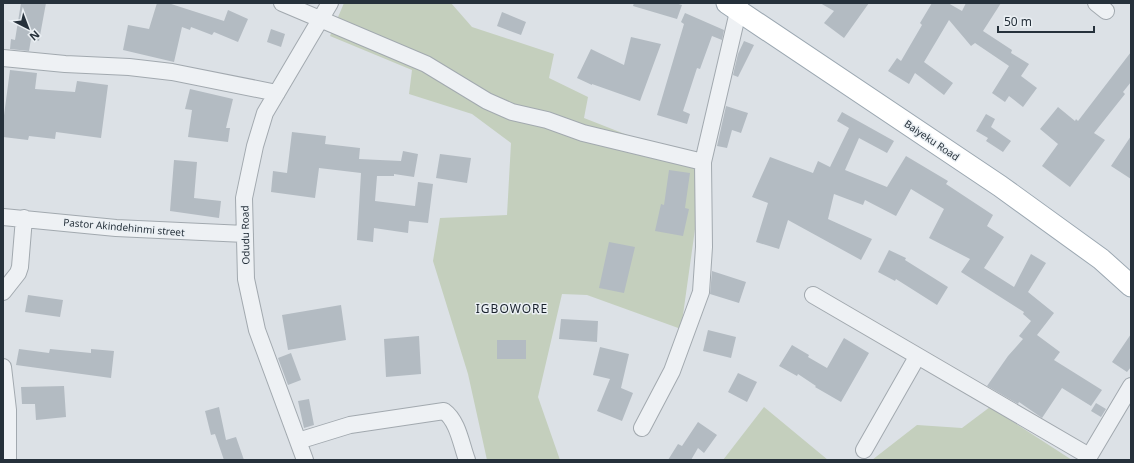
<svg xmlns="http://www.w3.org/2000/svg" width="1134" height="463" font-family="'Noto Sans',sans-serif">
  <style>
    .green { fill: #c4cfbd }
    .building { fill: #b3bbc2 }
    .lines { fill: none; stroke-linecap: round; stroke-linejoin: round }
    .minor-casing { stroke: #a2a9af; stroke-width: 18 }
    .major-casing { stroke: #9ba7b1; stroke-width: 23 }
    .minor { stroke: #eef1f4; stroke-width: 16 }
    .major { stroke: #fff; stroke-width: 21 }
    .labels { text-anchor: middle; stroke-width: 3; stroke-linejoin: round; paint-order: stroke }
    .street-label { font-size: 10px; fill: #26313b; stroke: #ebf0f4 }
    .quarter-label { font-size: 12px; letter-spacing: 1px; fill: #19222c; stroke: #ebf0f4 }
  </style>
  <rect width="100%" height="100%" fill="#dce1e6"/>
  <!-- green -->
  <path class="green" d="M344,3h107l21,24 82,27 -5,24 39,19 -4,21 120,47 -23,164 -94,-34 -25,-1 -24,103 22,63h-73l-19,-86 -35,-113 7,-43 67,-3 4,-72 -39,-29 -63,-20 3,-24 -82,-34z
    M764,407l64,53h-105z
    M990,407l82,53h-200l45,-35 45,3z"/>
  <!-- building -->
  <path class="building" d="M21,3h25l-7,38 -8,-2 -2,12 -19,-2 1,-10 4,1z
    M157,3h11l56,18 4,-11 20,9 -10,23 -24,-10 -2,3 -21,-8 -1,3 -8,-3 -8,35 -51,-12 5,-25 21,4z
    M634,3h41l7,2 -5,14 -44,-13z
    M820,3h49l-25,35 -20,-15 10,-12z
    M932,3h16l14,8 4,-8h35l-18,28 29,19 -1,3 18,11 -8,12 16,12 -14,19 -14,-11 -4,6 -13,-9 17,-27 -34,-23 -4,3 -22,-26 -25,42 29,21 -9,12 -29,-22 -6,11 -21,-13 9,-13 4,3 21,-36 -2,-2z
    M502,12l24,10 -5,13 -24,-9z
    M685,13l39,17 -2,10 -10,-4 -12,33 -3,-1 -14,43 7,3 -3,10 -30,-9 27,-91 -3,-2z
    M271,29l14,5 -4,13 -14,-5z
    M631,37l30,7 -21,57 -48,-17v1l-15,-7 14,-29 33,16z
    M744,41l10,4 -16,32 -5,-2 5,-21z
    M1131,52v30l-8,10 2,2 -31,39 11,7 -35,47 -28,-21 16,-22 -18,-15 18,-22 17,14 1,-2 2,2z
    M10,70l27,3 -2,16 40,3 2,-11 31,4 -7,53 -45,-6 -1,7 -26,-3 -1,4 -25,-3v-14z
    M190,89l43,10 -7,29h4l-2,14 -40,-5 4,-27 -7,-1z
    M726,106l22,7 -7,20 -9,-3 -5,18 -10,-2z
    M842,112l52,29 -7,12 -28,-15 -14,32 42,17 19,-31 42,25 -2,3 47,31 -6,11 17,11 -20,31 30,19 17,-33 15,9 -18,29 26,21 -17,22 23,17 -6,8 48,30 -11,16 -29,-18 -20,30 -23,-16 -1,2 -31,-18 21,-30 15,-17 -4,-3 12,-15 -8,-7 1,-2 -63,-40 9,-13 -41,-21 15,-29 -33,-20 -15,27 -31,-16 -2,5 -29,-11 -6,25 44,20 -11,21 -73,-40 -9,29 -23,-7 12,-39 -16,-6 18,-40 43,16 5,-12 12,6 19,-39 -12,-7z
    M986,114l9,5 -4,8 20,14 -8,11 -17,-11 2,-3 -12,-7z
    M292,132l34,4 -1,8 35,4 -1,11 42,2 2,-10 15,3 -4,23 -20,-3v2h-17l-2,25 40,5 3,-24 15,2 -5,39 -19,-2 -1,12 -34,-5 -1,14 -16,-2 4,-67 -42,-5 -4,30 -44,-6 2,-21 14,2z
    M1131,136v43l-20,-13z
    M440,154l31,4 -4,25 -31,-5z
    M174,160l23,2 -3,36 27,3 -2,17 -49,-7z
    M669,170l21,3 -5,35 4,1 -6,27 -28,-5 6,-27 3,1z
    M609,242l26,5 -11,46 -25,-5z
    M889,250l17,8 -1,2 43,27 -11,18 -41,-26 -1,2 -17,-9z
    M712,271l34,11 -7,21 -29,-9z
    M28,295l35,5 -3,17 -35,-5z
    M341,305l5,35 -58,10 -6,-35z
    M561,319l37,2 -1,21 -38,-3z
    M708,330l28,7 -5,21 -28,-7z
    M1131,334v33l-4,5 -15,-10z
    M419,336l2,38 -35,3 -2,-38z
    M844,338l25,15 -28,49 -26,-15 1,-1 -18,-12 -1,2 -18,-10 13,-21 17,10 -1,2 19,11z
    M497,340h29v19h-29z
    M600,347l29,7 -8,34 12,5 -11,28 -25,-10 13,-32 -17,-4z
    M19,349l30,4 1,-4 41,4v-4l23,2 -3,27 -95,-13z
    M291,353l10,27 -13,5 -10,-27z
    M738,373l19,9 -10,20 -19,-10z
    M64,386l2,31 -30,3 -1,-16h-13l-1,-17z
    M309,399l5,26 -10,3 -6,-27z
    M1096,403l10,6 -5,8 -10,-6z
    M219,407l7,33 10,-3 8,23h-20l-9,-26 -4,1 -6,-24z
    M698,422l19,13 -13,18 -6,-5 -7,12h-23l10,-16 4,2z"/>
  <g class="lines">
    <!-- minor casing -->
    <g class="minor-casing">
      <path id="minor" d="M282,3l144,61 61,37 25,11 35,8 36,13 120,29
        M1096,3l10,8
        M3,58l62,6 64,3 43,5 105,21
        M3,217l113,11 129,6
        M3,292l15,-19 2,-6 4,-49
        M813,295l276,161
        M3,367l5,43v50
        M642,428l30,-57 29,-79 3,-45 -1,-85 37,-159
        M298,441l52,-16 94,-14c14,10 17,33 23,49
        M864,450l53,-93
        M305,460l-48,-130 -11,-51 -2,-81 11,-52 10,-33 65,-110
        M1087,460l44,-74"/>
    </g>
    <!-- major casing -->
    <g class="major-casing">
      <path id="major" d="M727,3l273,183 101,73 30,27"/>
    </g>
    <!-- minor -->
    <use href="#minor" class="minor"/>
    <!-- major -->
    <use href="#major" class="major"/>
  </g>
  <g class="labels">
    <!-- street labels -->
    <g class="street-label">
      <text transform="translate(932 140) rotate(34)" y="4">Baiyeku Road</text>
      <text transform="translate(124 227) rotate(5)" y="4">Pastor Akindehinmi street</text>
      <text transform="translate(245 235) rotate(-91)" y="4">Odudu Road</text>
    </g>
    <!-- quarter labels -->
    <g class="quarter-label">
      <text x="512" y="313">IGBOWORE</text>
    </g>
  </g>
  <!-- border -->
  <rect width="1134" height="463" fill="none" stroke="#26313b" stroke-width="8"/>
  <!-- north arrow -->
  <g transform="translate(28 28) rotate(138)" stroke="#ebf0f4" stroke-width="3" paint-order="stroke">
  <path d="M0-3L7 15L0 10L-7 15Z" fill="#26313b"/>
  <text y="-6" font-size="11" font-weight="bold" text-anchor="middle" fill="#26313b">N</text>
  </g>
  <!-- scale -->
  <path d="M998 26v6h96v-6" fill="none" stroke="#26313b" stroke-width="2"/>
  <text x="1004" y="26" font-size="12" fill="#26313b" stroke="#ebf0f4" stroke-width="3" paint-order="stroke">50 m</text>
</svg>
